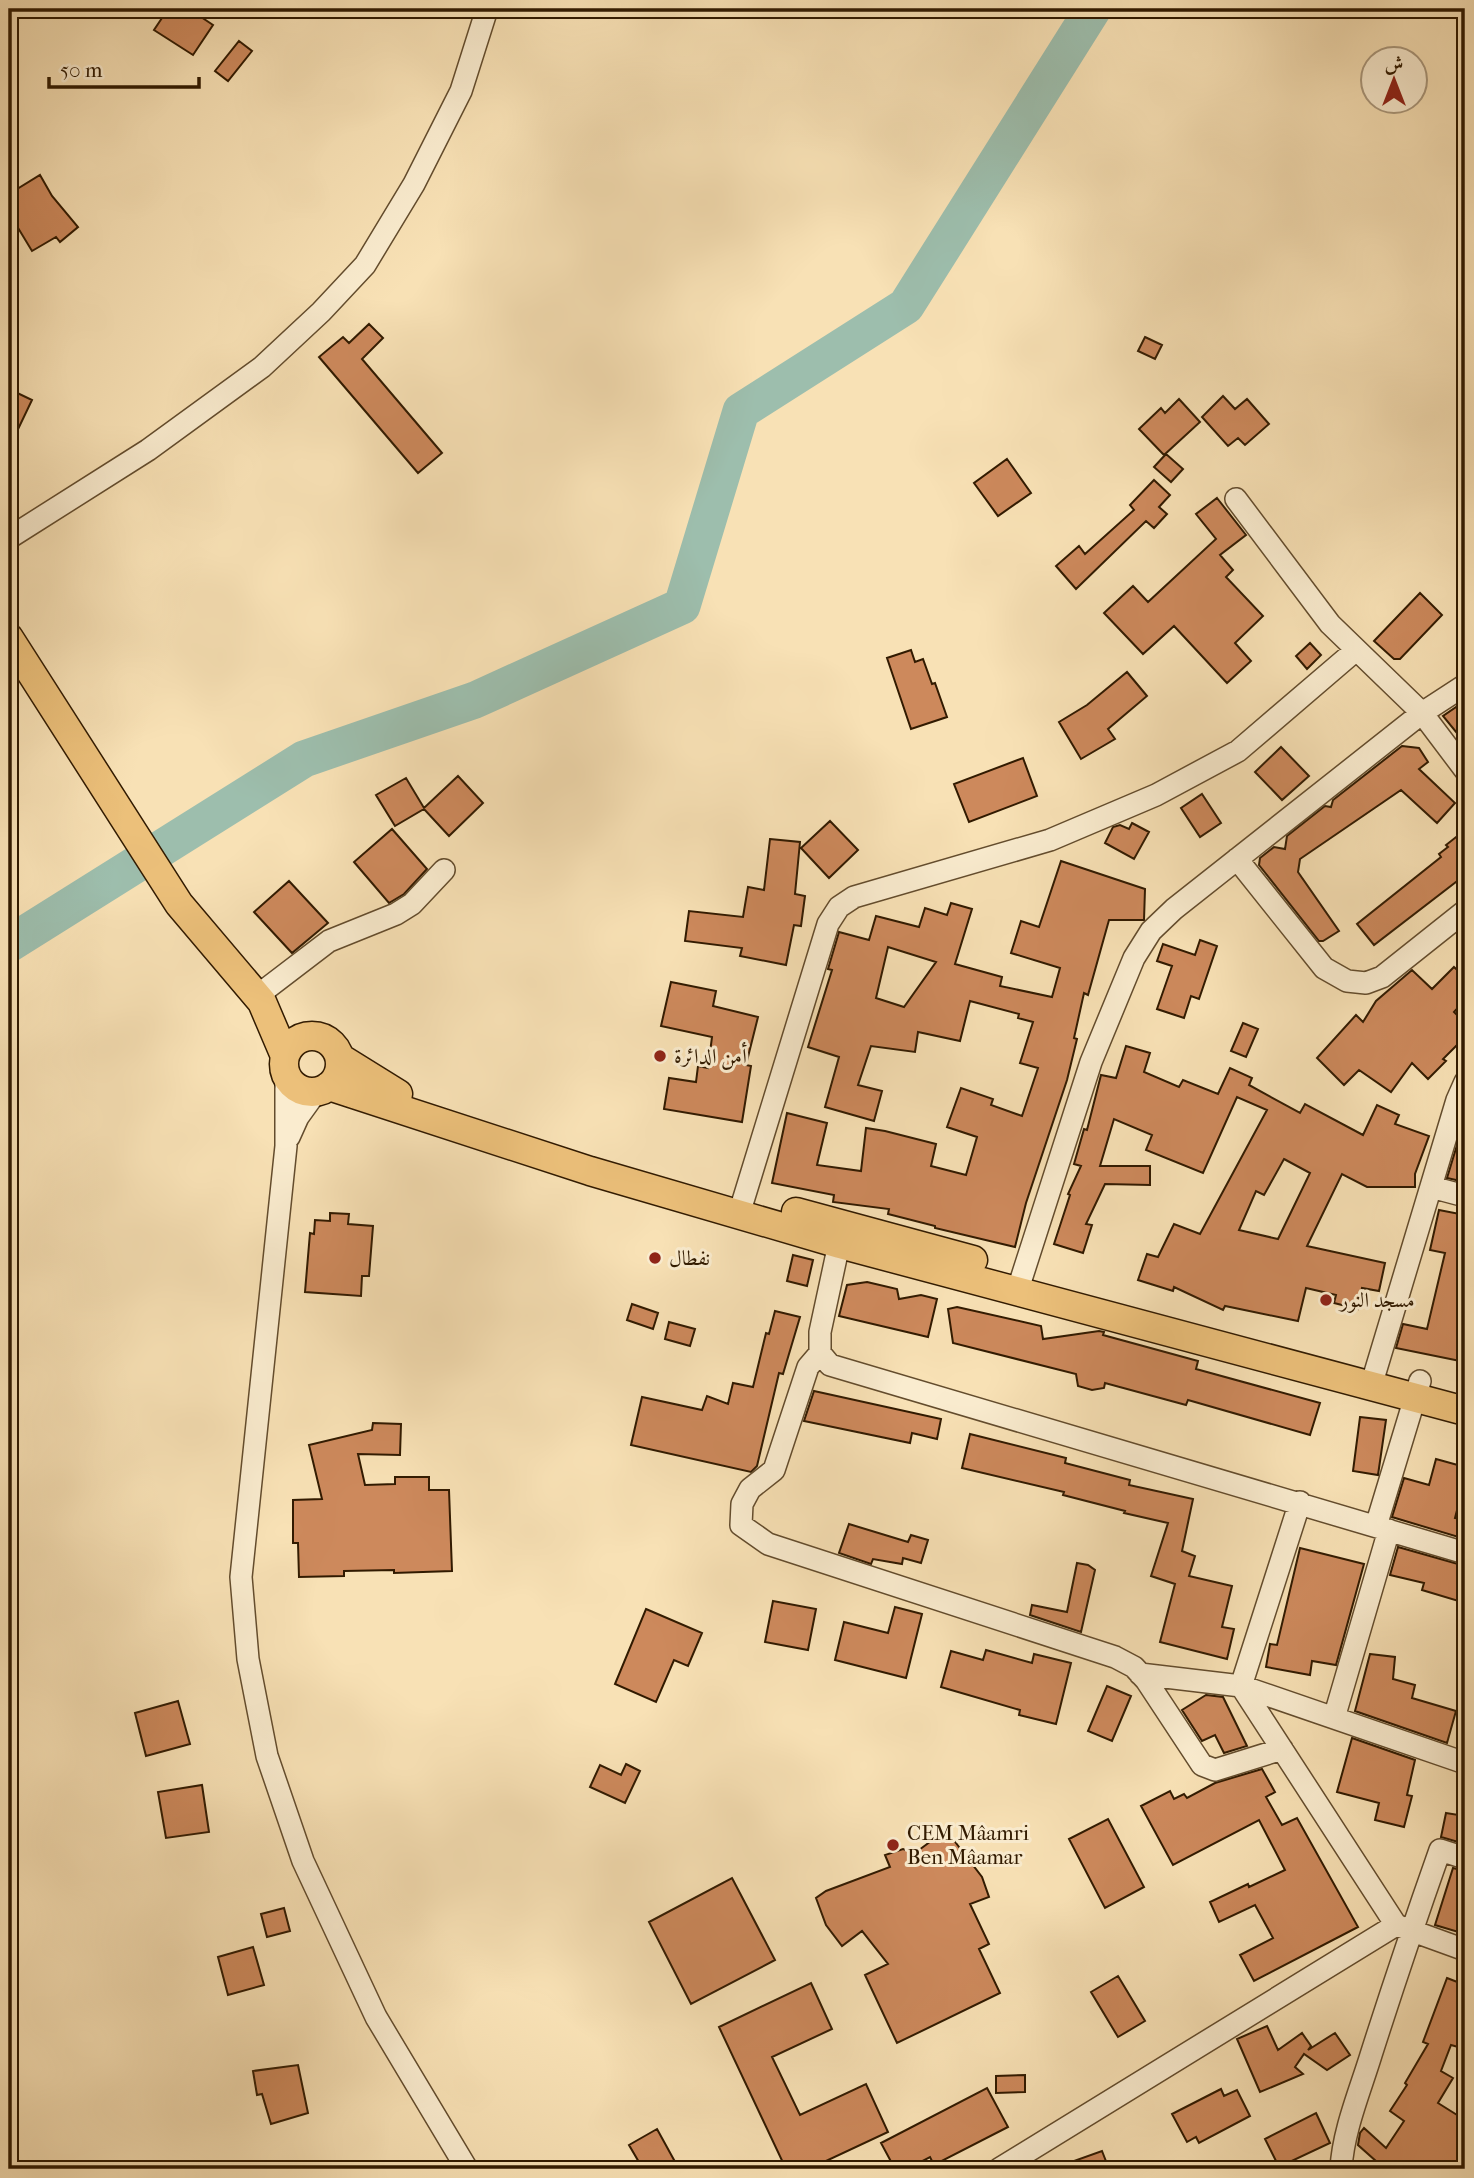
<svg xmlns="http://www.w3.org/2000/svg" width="1474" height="2178" font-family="'IM FELL French Canon',Amiri,serif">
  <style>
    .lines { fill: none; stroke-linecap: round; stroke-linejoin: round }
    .river { stroke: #9dbead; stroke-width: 37 }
    .building { fill: #cd895c; stroke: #311a00; stroke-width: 2; fill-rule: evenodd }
    .minor-casing { stroke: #634c2d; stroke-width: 24 }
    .major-casing { stroke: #311a00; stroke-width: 31 }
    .minor { stroke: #faeccf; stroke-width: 21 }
    .major { stroke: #ecc07a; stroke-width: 28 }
    .poi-dot { fill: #8f2418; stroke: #faeccf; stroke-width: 2.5 }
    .labels { text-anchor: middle; stroke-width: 6; stroke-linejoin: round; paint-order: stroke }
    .poi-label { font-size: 21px; fill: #311a00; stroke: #faeccf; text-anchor: start }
  </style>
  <rect width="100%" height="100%" fill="#f8e1b5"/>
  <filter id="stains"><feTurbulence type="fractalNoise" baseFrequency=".00286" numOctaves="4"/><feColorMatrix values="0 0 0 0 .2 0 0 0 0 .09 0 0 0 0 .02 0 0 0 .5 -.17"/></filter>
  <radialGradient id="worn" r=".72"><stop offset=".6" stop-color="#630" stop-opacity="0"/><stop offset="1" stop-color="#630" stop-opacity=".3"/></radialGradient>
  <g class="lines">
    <!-- river -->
    <path class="river" d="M9,944l295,-185 171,-59 207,-94 59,-195 165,-105 187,-297"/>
  </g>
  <!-- building -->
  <path class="building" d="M168,9h21l24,16 -20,30 -39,-25z
    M239,41l13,10 -24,30 -13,-10z
    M40,175l12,21 26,31 -18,15 -4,-5 -24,14 -23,-38v-19z
    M369,324l14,14 -21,21 80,94 -24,20 -99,-116 24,-20 6,6z
    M1145,337l17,8 -7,14 -17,-8z
    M9,389l23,11 -23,48z
    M1223,396l12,13 12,-10 22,25 -24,21 -7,-7 -10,8 -26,-29z
    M1179,399l21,23 -36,33 -25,-26 22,-21 4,5z
    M1166,454l17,15 -12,13 -17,-15z
    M1007,459l24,34 -33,23 -24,-33z
    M1154,480l16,15 -11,12 8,7 -13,14 -8,-7 -70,68 -20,-23 23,-20 6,8 49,-44 -4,-5z
    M1217,498l29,37 -26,20 13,15 -7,7 37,39 -28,27 16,18 -24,22 -53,-57 -31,28 -39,-41 29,-27 15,16 68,-63 -20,-25z
    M1420,593l22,22 -42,44h-6l-20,-18z
    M1310,643l11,12 -14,14 -11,-13z
    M911,650l4,12 8,-3 9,25 3,-1 12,34 -36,12 -24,-71z
    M1127,672l20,24 -39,33 7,10 -34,20 -22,-37 28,-17z
    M1465,701v42l-22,-27z
    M1402,746l17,2 9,14 -9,7 36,34 -18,20 -36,-33 -101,69 -2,13 41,59 -16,10h-4l-60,-76 1,-7 14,-11 11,2 2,-13 38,-30 6,1 2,-7z
    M1281,747l28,29 -27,24 -27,-28z
    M1023,758l14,38 -68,26 -15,-38z
    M458,776l25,27 -34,33 -25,-27 -29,17 -19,-31 30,-17 18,30z
    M1202,794l19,29 -21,14 -19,-29z
    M830,821l28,29 -29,28 -28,-30z
    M1132,823l17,9 -15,27 -29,-16 8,-16 7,-2 9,4z
    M392,829l35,40 -23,25 -15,9 -35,-41z
    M1465,830v45l-91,70 -17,-21 84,-67 -2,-3 9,-7 -2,-2z
    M770,839l30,3 -5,52 10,2 -4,30 -7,-1 -8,40 -46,-9 2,-8 -57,-7 4,-30 54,6 5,-30 16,3z
    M1061,861l84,28 -1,31h-35l-21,75 -4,-2 -10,45 3,1 -10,41 -41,123 -11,44 -80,-19v-2l-47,-12 1,-5 -56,-7 1,-7 -62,-12 15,-70 40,10 -10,42 44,6 5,-43 19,3 51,13 -5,22 35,9 11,-38 -30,-10 14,-39 32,11 -2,6 31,11 16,-48 -18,-5 13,-41 -15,-4 1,-4 -49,-13 -10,40 -42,-9 -3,20 -44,-6 -13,39 24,6 -8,30 -49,-14 14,-50 -31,-10 24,-77 -4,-1 11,-37 30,8 7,-24 43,11 6,-19 22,7 4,-12 21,6 -17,55 47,13 -2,9 52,11 8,-29 -49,-15 10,-32 18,6zM888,947l48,15 -32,45 -28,-9z
    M289,881l39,42 -36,30 -38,-41z
    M1200,940l17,6 -18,53 -8,-3 -7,22 -27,-9 15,-43 -15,-5 6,-17 32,11z
    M1454,967l11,10v23l-11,12 11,11v14l-22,22 3,2 -18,18 -16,-16 -21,29 -32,-22 -15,15 -27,-27 39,-43 7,7 13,-21 36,-31 20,19z
    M671,982l45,9 -3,15 45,11 -12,48 5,1 -9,56 -78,-13 5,-31 27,4 2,-16 10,2 4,-31 -51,-11z
    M1243,1023l15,6 -12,28 -15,-6z
    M1126,1046l24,7 -6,19 35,15 4,-7 35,14 12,-26 22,10 -3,7 51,28 5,-9 58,31 14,-30 22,10 -4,9 34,12 -14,38v13h-48l-25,-13 -35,72 78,17 -6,28 -17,-3 -4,21 -24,-6 2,-8 -30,-7 -8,33 -73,-15 -2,4 -49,-23 -1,4 -35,-11 9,-26 11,3 16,-33 26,10 67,-124 -30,-13 -34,76 -57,-23 6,-15 -38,-16 -14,47h50v19l-45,-1 -19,40 6,1 -9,28 -29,-9 16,-49 -2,-1 13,-28 -7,-2 10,-35 3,1 14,-55 15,3zM1284,1159l26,14 -32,66 -39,-9 17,-39 8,4z
    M1464,1122h1v60l-18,-4z
    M1439,1210l26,5v147l-69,-14 7,-24 24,5 18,-76 -15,-3z
    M330,1213l19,1 -1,10 25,2 -4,50h-7l-1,20 -56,-4 5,-59 4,1 1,-14 15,1z
    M793,1255l20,5 -6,26 -20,-5z
    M867,1282l30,7 2,10 22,-4 16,4 -9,38 -89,-21 8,-31z
    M632,1304l26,9 -5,16 -26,-9z
    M957,1307l84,19 2,13 56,-8 5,1 -1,3 95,26 -2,8 124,34 -10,32 -122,-35 -2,5 -81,-22 -1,5 -12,2 -14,-4 -2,-12 -123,-31 -5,-34z
    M775,1311l25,6 -17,57 -4,-1 -22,93 -6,6 -120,-27 11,-48 60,13 5,-14 21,8 5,-21 20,4 13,-54 3,1z
    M669,1322l26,7 -5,17 -25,-7z
    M814,1391l127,28 -4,20 -25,-6 -2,10 -106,-22z
    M1360,1417l26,3 -8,55 -25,-4z
    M373,1423l28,1 -1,31 -42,-1 7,31 30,-1v-7h34v13h20l3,81 -58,2v-3l-50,1v5l-45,1 -1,-34h-5v-43l29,-1 -13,-54 63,-15z
    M970,1434l96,24 -1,5 65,17 -1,5 64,14 -11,52 13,5 -6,20 43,10 -10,41 12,2 -7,30 -67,-17 15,-58 -24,-8 17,-53 -44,-10 1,-2 -62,-16 1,-3 -102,-24z
    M1436,1459l29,8v12l-10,39 10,2v19l-73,-22 12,-39 25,7z
    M849,1524l59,18 3,-7 17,5 -7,23 -18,-5 -1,6 -29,-5 -2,5 -32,-11z
    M1398,1547l67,19v37l-43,-13 2,-7 -34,-8z
    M1300,1548l64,16 -28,101 -24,-4 -2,14 -44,-8 4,-23 7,1z
    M1077,1563l11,2 7,5 -14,62 -51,-17 2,-10 35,7z
    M773,1601l43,8 -8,41 -43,-8z
    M895,1607l27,7 -16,64 -71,-18 9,-38 44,11z
    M646,1609l56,24 -14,33 -14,-6 -18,42 -41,-18z
    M986,1650l46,13 2,-9 37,9 -15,61 -37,-9 1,-5 -79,-23 10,-36 32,9z
    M1370,1654l25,3 -2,22 22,6 -3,13 44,13 -9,32 -92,-32z
    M1107,1686l24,10 -19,45 -24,-10z
    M1206,1695l17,2 24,49 -23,7 -9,-18 -13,6 -20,-31z
    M178,1701l12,43 -44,12 -11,-43z
    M1352,1738l63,22 -8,35 5,1 -8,31 -29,-7 4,-17 -42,-11z
    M626,1764l14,7 -15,32 -35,-16 10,-22 21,10z
    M1262,1769l13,23 -9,5 16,28 15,-7 61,109 -104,54 -14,-26 33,-17 -18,-33 -36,17 -9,-20 38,-18 1,3 36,-17 -26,-50 -86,45 -32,-59 29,-15 4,8 10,-5 3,4 28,-15z
    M202,1785l7,47 -43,6 -8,-46z
    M1446,1813l19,3v28l-24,-7z
    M1108,1819l36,68 -39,21 -36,-69z
    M946,1830l36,47 7,20 -19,7 19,40 -10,5 21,44 -103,50 -32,-68 23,-11 -26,-33 -20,15 -16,-21 -10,-27 10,-7 64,-24 -5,-12 18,-6 12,4z
    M1453,1868l12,3v63l-30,-9z
    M732,1878l43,82 -84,44 -42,-82z
    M284,1908l6,23 -23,6 -6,-23z
    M253,1947l11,38 -36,10 -10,-38z
    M1118,1976l27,45 -27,16 -27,-45z
    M1447,1978l18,7v64l-14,-4 -10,26 12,7 -15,25 27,17v49h-93l5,-7 -19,-17 2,-12 4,-5 22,20 18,-27 -14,-10 17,-26 -2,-2 23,-39 -5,-2z
    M811,1983l21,46 -60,28 28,58 66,-31 22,48 -79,37h-23l-67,-142z
    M1267,2026l11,24 24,-17 9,13 -3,4 27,-17 15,22 -23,15 -23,-16 -9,13 8,7 -43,18 -23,-53z
    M298,2065l10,48 -37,11 -9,-30 -5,1 -4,-24z
    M1025,2075v17l-29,1v-17z
    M987,2088l21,39 -74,38 -4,-8 -23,12h-12l-14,-26z
    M1221,2089l3,7 13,-6 13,26 -51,27 -3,-6 -9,5 -15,-28z
    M1316,2113l14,30 -51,24 -14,-28z
    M657,2129l22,40h-36l-14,-24z
    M1102,2151l7,18h-51l-1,-2z"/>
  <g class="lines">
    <!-- minor casing -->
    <g class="minor-casing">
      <path id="minor" d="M1236,499l94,125 92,89 43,57
        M9,538l139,-88 114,-83 59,-55 44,-47 49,-81 47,-93 26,-82
        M1237,859l87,109 23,13 19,2 16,-6 83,-66
        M257,996l72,-55 67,-27 16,-10 32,-34
        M286,1074v72l-45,431 7,82 19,97 36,105 73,156 91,152
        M289,1137l9,-20 18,-25
        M1431,1187l34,9
        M739,1214l89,-290 11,-17 15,-10 196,-57 106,-45 82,-44 118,-101
        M842,1230l-22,102v21l10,12 635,188
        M1017,1292l74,-230 43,-104 17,-27 23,-22 248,-196 43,-28
        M820,1353l-12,14 -34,103 -24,19 -8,15 -1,21 27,19 347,113 19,10 12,13 56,85 13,5 67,-21
        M1371,1386l86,-286 8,-18
        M1300,1502l-59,184 155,239 69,25
        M1376,1526l44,-145
        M1140,1674l101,12 224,77
        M1334,1718l55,-188
        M999,2169l397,-244
        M1341,2169c2,-38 19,-78 30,-114 22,-69 45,-137 69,-205l25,8"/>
    </g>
    <!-- major casing -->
    <g class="major-casing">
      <path id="major" d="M9,638l170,266 83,98 23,54
        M284 1064a28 28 0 1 1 56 0a28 28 0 1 1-56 0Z
        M340,1058l58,36
        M329,1086l261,85 250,73 625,167
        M796,1212l177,48"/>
    </g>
    <!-- minor -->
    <use href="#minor" class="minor"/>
    <!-- major -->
    <use href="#major" class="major"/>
  </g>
  <!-- markers -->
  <g class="poi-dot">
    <circle cx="660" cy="1056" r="7"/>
    <circle cx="655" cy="1258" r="7"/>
    <circle cx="1326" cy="1300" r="7"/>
    <circle cx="893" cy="1845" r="7"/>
  </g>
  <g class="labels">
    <!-- poi labels -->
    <g class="poi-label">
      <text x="674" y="1063">أمن الدائرة</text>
      <text x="669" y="1265">نفطال</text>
      <text x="1340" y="1307">مسجد النور</text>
      <text x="907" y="1840">CEM Mâamri<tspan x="907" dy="24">Ben Mâamar</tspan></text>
    </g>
  </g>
  <!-- margin -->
  <rect width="1474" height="2178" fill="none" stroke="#f8e1b5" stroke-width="35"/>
  <rect x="10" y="10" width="1453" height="2157" fill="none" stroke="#311a00" stroke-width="3.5"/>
  <rect x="18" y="18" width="1439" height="2143" fill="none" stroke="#311a00" stroke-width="2"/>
  <!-- north arrow -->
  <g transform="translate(1394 80)"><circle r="33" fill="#faeccf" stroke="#aa987c" stroke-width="2"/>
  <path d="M0-5L12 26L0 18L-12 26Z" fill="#8f2418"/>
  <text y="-10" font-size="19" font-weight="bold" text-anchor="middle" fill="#311a00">ش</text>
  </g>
  <!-- scale -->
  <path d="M49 77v10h150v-10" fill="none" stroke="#311a00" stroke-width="3.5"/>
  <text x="60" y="77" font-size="21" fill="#311a00" stroke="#faeccf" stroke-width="5" paint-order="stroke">50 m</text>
  <rect width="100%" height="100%" filter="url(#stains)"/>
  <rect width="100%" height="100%" fill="url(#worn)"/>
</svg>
